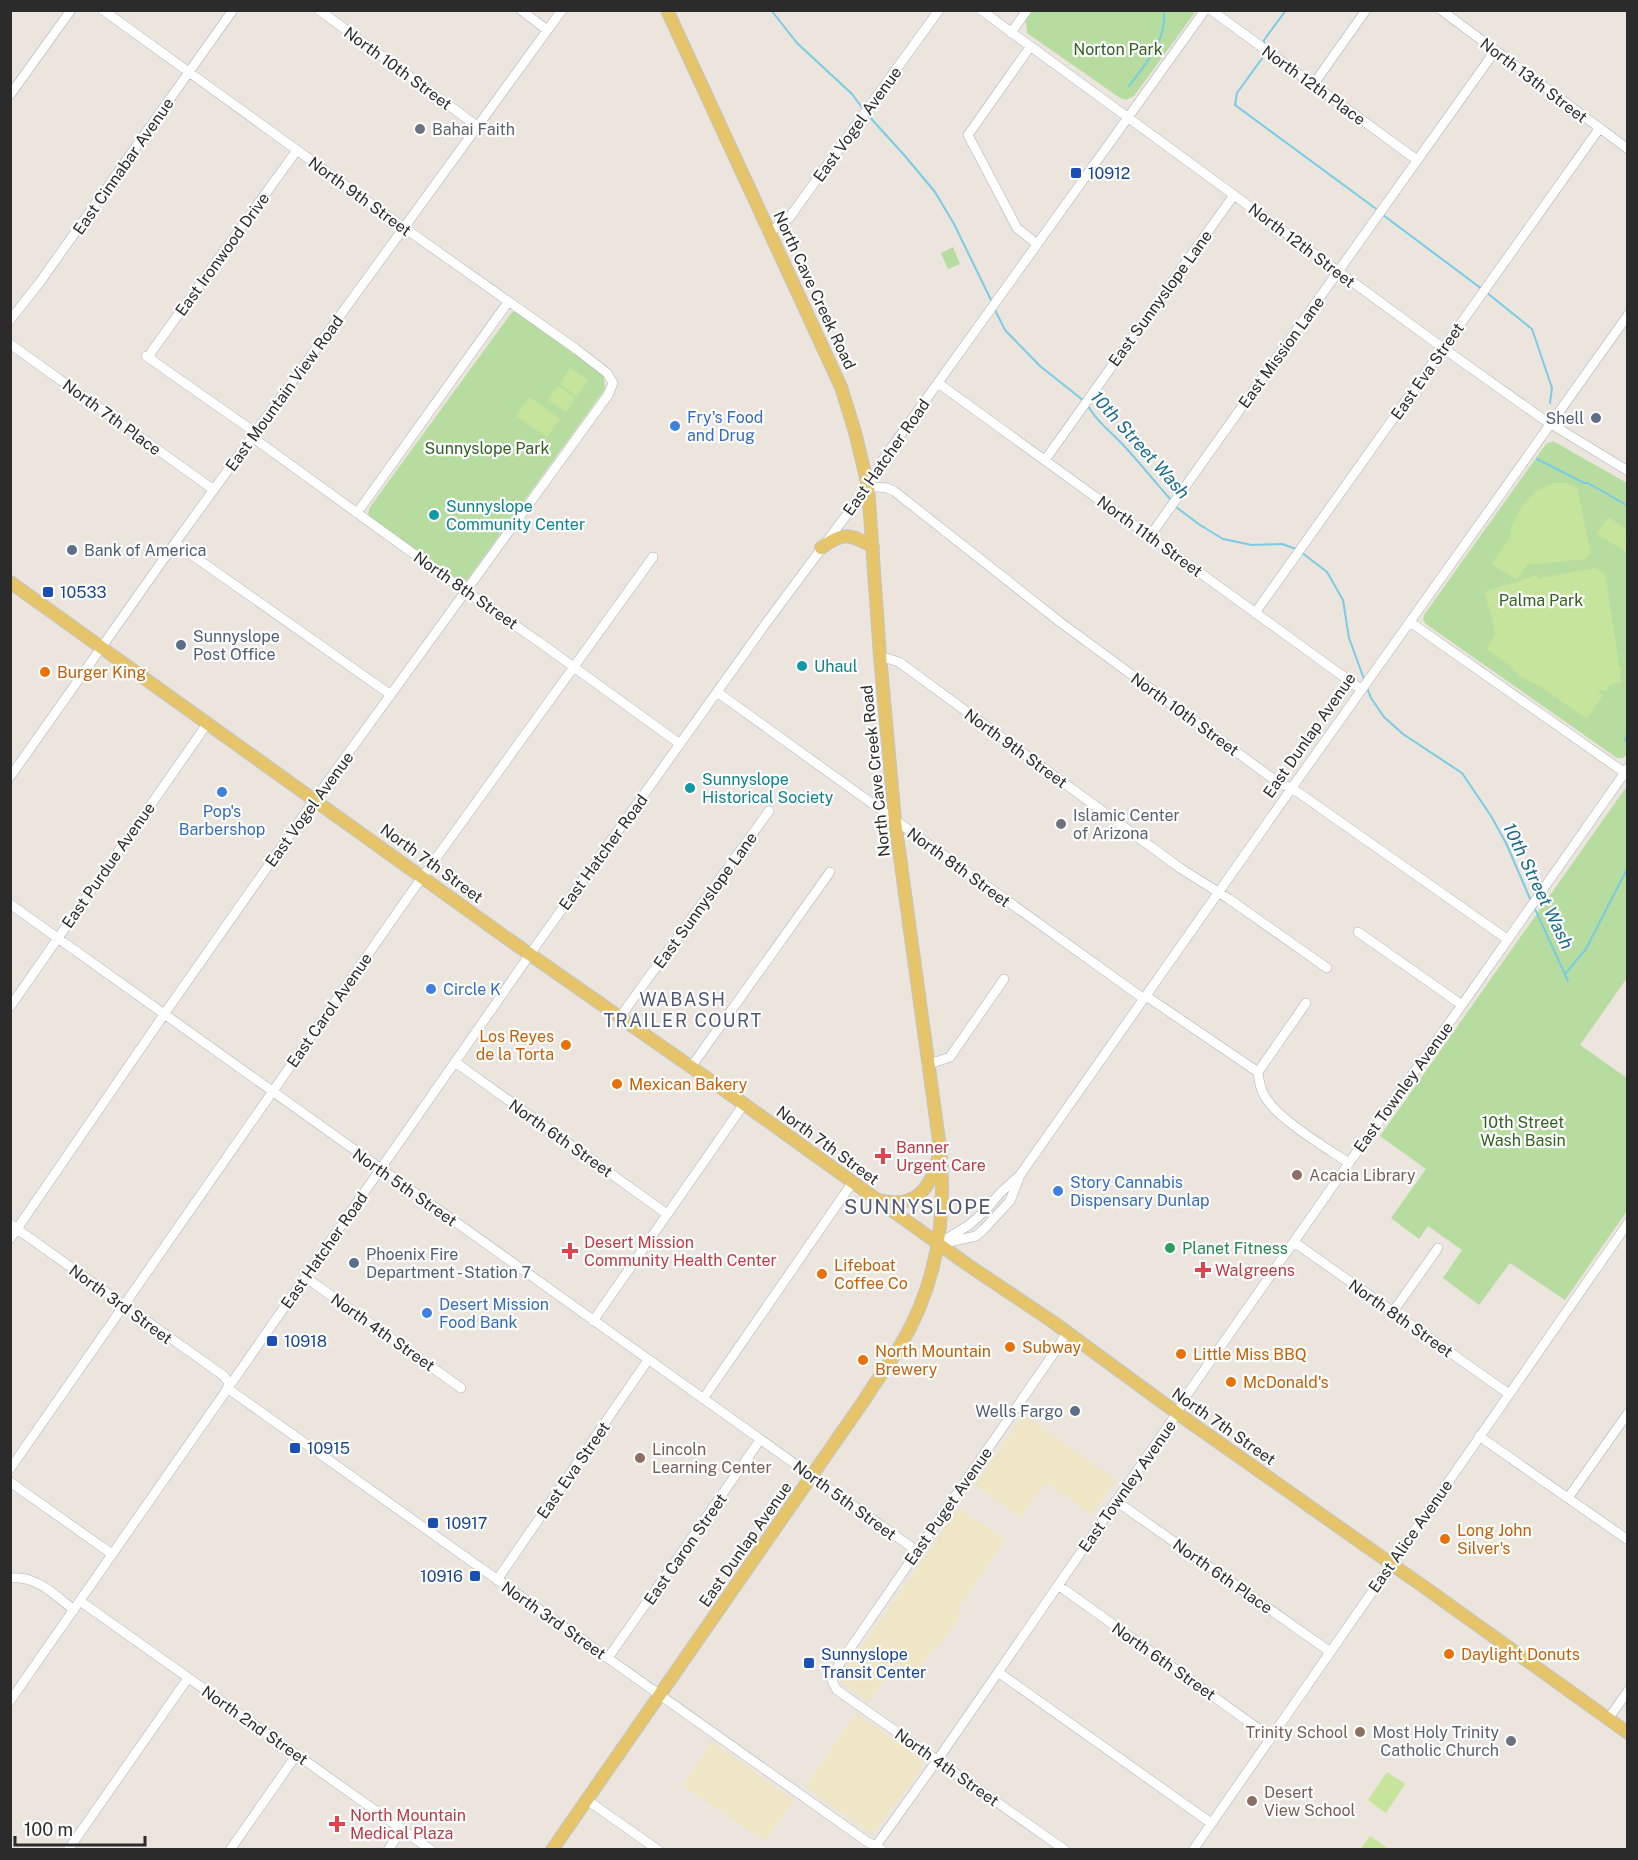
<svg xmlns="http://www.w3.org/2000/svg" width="1638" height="1860" font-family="'Public Sans',sans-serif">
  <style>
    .green { fill: #b6dd9f }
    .sand { fill: #eee6c4 }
    .pitch { fill: #c7e49c }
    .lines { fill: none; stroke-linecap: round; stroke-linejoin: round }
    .stream { stroke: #7acbe4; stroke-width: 2 }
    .minor-casing { stroke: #aeb1ba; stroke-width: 10 }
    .major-casing { stroke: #c4c4c4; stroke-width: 14 }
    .minor { stroke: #fff; stroke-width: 9 }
    .major { stroke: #e5c46a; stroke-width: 12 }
    .worship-dot { fill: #6b7280; stroke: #fff; stroke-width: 2 }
    .transit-dot { fill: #1a4fb4; stroke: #fff; stroke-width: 2 }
    .service-dot { fill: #5c6f8a; stroke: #fff; stroke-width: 2 }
    .shop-dot { fill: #3f7fe0; stroke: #fff; stroke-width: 2 }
    .culture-dot { fill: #0f9aa8; stroke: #fff; stroke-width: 2 }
    .food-dot { fill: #e8710a; stroke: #fff; stroke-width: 2 }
    .health-dot { fill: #e0444e; stroke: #fff; stroke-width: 2 }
    .education-dot { fill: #8d6e63; stroke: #fff; stroke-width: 2 }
    .leisure-dot { fill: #2e9e5b; stroke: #fff; stroke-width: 2 }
    .labels { text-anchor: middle; stroke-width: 4.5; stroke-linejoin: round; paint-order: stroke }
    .park-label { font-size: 16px; fill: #306220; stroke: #fff }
    .street-label { font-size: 16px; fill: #2b2b2b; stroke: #fff }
    .worship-label { font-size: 16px; fill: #5b616d; stroke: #fff; text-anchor: start }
    .transit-label { font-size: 16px; fill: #164399; stroke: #fff; text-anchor: start }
    .shop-label { font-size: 16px; fill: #366cbe; stroke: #fff; text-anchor: start }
    .service-label { font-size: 16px; fill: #4e5e75; stroke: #fff; text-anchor: start }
    .culture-label { font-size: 16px; fill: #0d838f; stroke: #fff; text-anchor: start }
    .food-label { font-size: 16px; fill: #c56008; stroke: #fff; text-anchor: start }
    .health-label { font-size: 16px; fill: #be3a42; stroke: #fff; text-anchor: start }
    .education-label { font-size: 16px; fill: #785e54; stroke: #fff; text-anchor: start }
    .leisure-label { font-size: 16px; fill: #27864d; stroke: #fff; text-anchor: start }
    .water-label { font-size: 18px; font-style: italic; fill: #196b90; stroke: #fff }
    .neighbourhood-label { font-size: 18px; letter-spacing: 1.5px; fill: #4f5778; stroke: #fff }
    .quarter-label { font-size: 20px; letter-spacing: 1.5px; fill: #4f5778; stroke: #fff }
  </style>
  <rect width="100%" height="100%" fill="#ebe5de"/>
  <!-- green -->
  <path class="green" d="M1032,11h164l-62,85 -8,4 -6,-2 -93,-65 -1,-10 -2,-2z
    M953,247l7,17 -12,5 -7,-16z
    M512,312h5l87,64 1,13 -138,191 -5,2 -5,-1 -87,-64 -2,-4 2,-6z
    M1553,441l74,42 1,272 -6,3h-5l-191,-134 -3,-4 1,-5 122,-171z
    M1627,786v192l-47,67 47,33v133l-62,89 -55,-37 -31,42 -36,-27 19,-28 -34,-24 -9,13 -28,-21 35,-49 -46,-33z"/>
  <!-- sand -->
  <path class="sand" d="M1024,1415l92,65 -24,35 -46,-33 -25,36 -46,-33z
    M959,1508l46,32 -48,70 5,4 -23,32 -2,-1 -22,30 -18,-13 -28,40 -26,-18 -2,-4 1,-4z
    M856,1714l64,44 2,9 -48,66h-3l-66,-46z
    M712,1742l82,58 -29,41 -83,-56z"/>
  <!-- pitch -->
  <path class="pitch" d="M570,368l18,12 -11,16 -17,-12z
    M558,386l17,12 -9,14 -18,-12z
    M529,397l31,22 -13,18 -31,-21z
    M1554,483h12l11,5 14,65 -5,6 -59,6 -10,15 -25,-16 19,-29v-7l11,-22 14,-15z
    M1608,517l19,13v19l-1,3 -29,-18z
    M1595,568l8,4 3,7 13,87 3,2 -2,3 1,11 -11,3 -5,7 -5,-3h-3l6,6 -16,24 -46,-32 -20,-10 -13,-13 -22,-15 9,-14 -2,-15 -9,-28 53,-17 1,4z
    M1387,1772l18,12 -19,29 -18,-13z
    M1370,1836l19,13h-28z"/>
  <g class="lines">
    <!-- stream -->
    <path class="stream" d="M771,10l26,33 55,51 11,15
      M1264,46v-6l22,-30
      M1263,51v6l-26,36 -2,12 144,106
      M1129,86c17,-23 38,-45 35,-76
      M866,113l39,43 30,36 19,32 38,78
      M1383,215l99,74
      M1486,292l46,37 20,59 -2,15
      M995,310l10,20 35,36 44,35
      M1088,406c11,19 23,25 37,41 16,17 30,35 46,53
      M1537,459l47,24h4l40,23
      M1176,507l24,18 23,14 29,6 30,-1 14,5
      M1301,552l26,20 16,28 6,38 15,41
      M1367,688l4,10 13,19 19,17 59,39 29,43 15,27 25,58
      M1625,741l3,-13
      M1535,909l33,72
      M1566,973l20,-24 42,-82"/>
    <!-- minor casing -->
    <g class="minor-casing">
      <path id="minor" d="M319,10l158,116
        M521,10l26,20
        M981,10l462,338 100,71 85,52
        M1211,10l206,150
        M1441,10l187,139
        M1011,33l16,-23
        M1030,47l-62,88 49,93 20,16
        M1313,85l53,-75
        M10,95l61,-85
        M770,232l19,-14 150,-208
        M10,320l30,-38 193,-272
        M10,344l204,146
        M146,356l110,77
        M149,358l3,-7 145,-201
        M938,383l424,307
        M252,437l202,146 88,61 138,100
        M1045,460l189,-265
        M868,486l19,2 7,3 166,131 220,162 12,4 215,151
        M357,513l151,-211
        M1150,536l345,-485
        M175,543l216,152
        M1255,613l344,-484
        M1410,622l218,153
        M880,656l19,6 281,206 49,31 98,69
        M717,692l427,307
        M10,777l165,-234 387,-533
        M10,904l907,647
        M1358,932l104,73
        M1146,996l112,76c1,9 2,16 6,23 13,24 61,52 85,68
        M10,1007l197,-283
        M620,1017l149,-206
        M455,1062l212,152
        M927,1065l23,-8 54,-78
        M691,1067l139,-195
        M1258,1072l48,-69
        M10,1224l214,152 6,9
        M10,1239l155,-226 150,-214 293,-404 5,-12 -6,-10 -31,-24 -163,-115 -310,-224
        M1294,1242l215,152
        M944,1243l32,-7 7,-6 27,-29 9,-23
        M938,1244l31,-19 17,-15 14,-17 20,-18 276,-393 332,-467
        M305,1277l156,111
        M1392,1313l46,-65
        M593,1321l151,-217
        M227,1388l639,453 16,9
        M703,1399l149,-216
        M1479,1436l149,104
        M10,1469l398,-572 245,-340
        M10,1482l102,72
        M1568,1498l60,-85
        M1116,1501l213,150
        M10,1578c26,-3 45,17 64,32
        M497,1580l151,-220
        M1058,1585l212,152
        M80,1601l351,249
        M608,1658l152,-218
        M998,1672l213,151
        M10,1701l530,-761 224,-314 104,-140 16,-28 321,-448
        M1608,1719l20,-28
        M587,1800l71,50
        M68,1850l120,-172
        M230,1850l67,-96
        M388,1850l14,-21
        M873,1850l70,-98 234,-339 9,-17 163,-233 113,-158 166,-237
        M1065,1850l-228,-160 -5,-9 6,-15 218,-316 11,-18
        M1193,1850l435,-627"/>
    </g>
    <!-- major casing -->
    <g class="major-casing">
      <path id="major" d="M821,548c23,-17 29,-14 52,-1
        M10,582l508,364 226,158 224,161 85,57 124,91 250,176 201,144
        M879,1200c34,9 52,-10 59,-42
        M552,1850l313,-451c11,-18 24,-35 35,-53 37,-61 47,-129 40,-198l-45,-327 -15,-165 -12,-170 -13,-54 -14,-45 -174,-377"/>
    </g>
    <!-- minor -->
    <use href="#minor" class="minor"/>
    <!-- major -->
    <use href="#major" class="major"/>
  </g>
  <!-- markers -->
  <g class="worship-dot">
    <circle cx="420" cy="129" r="6"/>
    <circle cx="1061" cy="824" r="6"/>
    <circle cx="1511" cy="1741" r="6"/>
  </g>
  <g class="transit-dot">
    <rect x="1070" y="167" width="12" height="12" rx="3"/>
    <rect x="42" y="586" width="12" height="12" rx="3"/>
    <rect x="266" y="1335" width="12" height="12" rx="3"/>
    <rect x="289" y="1442" width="12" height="12" rx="3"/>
    <rect x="427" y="1517" width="12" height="12" rx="3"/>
    <rect x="469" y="1570" width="12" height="12" rx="3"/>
    <rect x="803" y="1657" width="12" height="12" rx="3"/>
  </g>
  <g class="service-dot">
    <circle cx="1596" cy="418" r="6"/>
    <circle cx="72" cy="550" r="6"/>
    <circle cx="181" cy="645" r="6"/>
    <circle cx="354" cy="1263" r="6"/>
    <circle cx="1075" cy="1411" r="6"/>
  </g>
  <g class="shop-dot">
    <circle cx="675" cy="426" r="6"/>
    <circle cx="222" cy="792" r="6"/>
    <circle cx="431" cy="989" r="6"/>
    <circle cx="1058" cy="1191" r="6"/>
    <circle cx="427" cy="1313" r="6"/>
  </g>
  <g class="culture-dot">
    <circle cx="434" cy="515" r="6"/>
    <circle cx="802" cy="666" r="6"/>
    <circle cx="690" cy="788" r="6"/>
  </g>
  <g class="food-dot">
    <circle cx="45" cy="672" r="6"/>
    <circle cx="566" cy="1045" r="6"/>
    <circle cx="617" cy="1084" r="6"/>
    <circle cx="822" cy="1274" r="6"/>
    <circle cx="1010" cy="1347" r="6"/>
    <circle cx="1181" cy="1354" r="6"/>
    <circle cx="863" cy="1360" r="6"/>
    <circle cx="1231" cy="1382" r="6"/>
    <circle cx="1445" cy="1539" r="6"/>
    <circle cx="1449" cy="1654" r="6"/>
  </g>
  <g class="health-dot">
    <path d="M880 1147h6v6h6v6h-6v6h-6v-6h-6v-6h6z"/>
    <path d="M567 1242h6v6h6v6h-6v6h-6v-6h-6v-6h6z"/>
    <path d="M1200 1261h6v6h6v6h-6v6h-6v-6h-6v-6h6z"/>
    <path d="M334 1815h6v6h6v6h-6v6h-6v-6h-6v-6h6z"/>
  </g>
  <g class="education-dot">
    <circle cx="1297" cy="1175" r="6"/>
    <circle cx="640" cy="1458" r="6"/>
    <circle cx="1360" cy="1732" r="6"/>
    <circle cx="1252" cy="1801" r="6"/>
  </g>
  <circle class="leisure-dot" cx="1170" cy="1248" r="6"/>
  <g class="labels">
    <!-- park labels -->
    <g class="park-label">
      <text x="1118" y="55">Norton Park</text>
      <text x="487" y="454">Sunnyslope Park</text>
      <text x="1541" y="606">Palma Park</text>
      <text x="1523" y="1128">10th Street<tspan x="1523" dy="18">Wash Basin</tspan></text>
    </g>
    <!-- street labels -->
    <g class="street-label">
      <text transform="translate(398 68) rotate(36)" y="6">North 10th Street</text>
      <text transform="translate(1534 80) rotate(37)" y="6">North 13th Street</text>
      <text transform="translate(1314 85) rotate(36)" y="6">North 12th Place</text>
      <text transform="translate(857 124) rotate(-54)" y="6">East Vogel Avenue</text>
      <text transform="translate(123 166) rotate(-55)" y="6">East Cinnabar Avenue</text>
      <text transform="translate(360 196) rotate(36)" y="6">North 9th Street</text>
      <text transform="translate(1302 245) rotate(37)" y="6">North 12th Street</text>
      <text transform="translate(222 254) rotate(-54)" y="6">East Ironwood Drive</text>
      <text transform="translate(815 290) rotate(65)" y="6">North Cave Creek Road</text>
      <text transform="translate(1160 298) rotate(-54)" y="6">East Sunnyslope Lane</text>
      <text transform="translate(1281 352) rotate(-54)" y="6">East Mission Lane</text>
      <text transform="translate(1427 371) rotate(-55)" y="6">East Eva Street</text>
      <text transform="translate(284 393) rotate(-54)" y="6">East Mountain View Road</text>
      <text transform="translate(112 417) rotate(36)" y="6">North 7th Place</text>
      <text transform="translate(886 457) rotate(-55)" y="6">East Hatcher Road</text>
      <text transform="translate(1150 536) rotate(36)" y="6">North 11th Street</text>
      <text transform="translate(466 590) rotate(35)" y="6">North 8th Street</text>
      <text transform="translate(1185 714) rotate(36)" y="6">North 10th Street</text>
      <text transform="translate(1309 735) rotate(-55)" y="6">East Dunlap Avenue</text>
      <text transform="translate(1016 748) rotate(36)" y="6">North 9th Street</text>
      <text transform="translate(875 771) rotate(-96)" y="6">North Cave Creek Road</text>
      <text transform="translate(309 809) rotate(-54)" y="6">East Vogel Avenue</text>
      <text transform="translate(603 852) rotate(-54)" y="6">East Hatcher Road</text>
      <text transform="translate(432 863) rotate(36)" y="6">North 7th Street</text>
      <text transform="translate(108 865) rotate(-55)" y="6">East Purdue Avenue</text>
      <text transform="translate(959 867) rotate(36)" y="6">North 8th Street</text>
      <text transform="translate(705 900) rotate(-54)" y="6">East Sunnyslope Lane</text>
      <text transform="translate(329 1010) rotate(-55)" y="6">East Carol Avenue</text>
      <text transform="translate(1403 1087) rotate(-54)" y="6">East Townley Avenue</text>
      <text transform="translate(561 1138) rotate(35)" y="6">North 6th Street</text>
      <text transform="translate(828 1145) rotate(36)" y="6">North 7th Street</text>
      <text transform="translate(405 1187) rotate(35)" y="6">North 5th Street</text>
      <text transform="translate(324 1250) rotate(-55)" y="6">East Hatcher Road</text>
      <text transform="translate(121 1304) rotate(36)" y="6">North 3rd Street</text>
      <text transform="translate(1401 1318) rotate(35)" y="6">North 8th Street</text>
      <text transform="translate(383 1332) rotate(35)" y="6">North 4th Street</text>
      <text transform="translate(1224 1426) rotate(35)" y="6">North 7th Street</text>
      <text transform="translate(573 1470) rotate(-55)" y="6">East Eva Street</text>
      <text transform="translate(1127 1486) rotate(-55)" y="6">East Townley Avenue</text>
      <text transform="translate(845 1500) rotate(36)" y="6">North 5th Street</text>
      <text transform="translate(948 1506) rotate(-55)" y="6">East Puget Avenue</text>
      <text transform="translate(1410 1536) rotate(-55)" y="6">East Alice Avenue</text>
      <text transform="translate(745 1544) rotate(-55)" y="6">East Dunlap Avenue</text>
      <text transform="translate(685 1549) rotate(-55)" y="6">East Caron Street</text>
      <text transform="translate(1223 1576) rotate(35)" y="6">North 6th Place</text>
      <text transform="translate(554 1620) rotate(35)" y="6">North 3rd Street</text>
      <text transform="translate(1164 1661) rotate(35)" y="6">North 6th Street</text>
      <text transform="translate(255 1725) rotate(35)" y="6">North 2nd Street</text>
      <text transform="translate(947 1767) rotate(35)" y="6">North 4th Street</text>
    </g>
    <!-- worship labels -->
    <g class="worship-label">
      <text x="432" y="135">Bahai Faith</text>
      <text x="1073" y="821">Islamic Center<tspan x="1073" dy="18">of Arizona</tspan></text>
      <text x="1499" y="1738" text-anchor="end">Most Holy Trinity<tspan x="1499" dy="18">Catholic Church</tspan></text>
    </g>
    <!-- transit labels -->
    <g class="transit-label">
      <text x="1088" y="179">10912</text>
      <text x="60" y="598">10533</text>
      <text x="284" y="1347">10918</text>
      <text x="307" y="1454">10915</text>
      <text x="445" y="1529">10917</text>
      <text x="463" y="1582" text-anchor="end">10916</text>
      <text x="821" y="1660">Sunnyslope<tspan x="821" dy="18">Transit Center</tspan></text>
    </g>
    <!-- shop labels -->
    <g class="shop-label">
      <text x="687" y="423">Fry's Food<tspan x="687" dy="18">and Drug</tspan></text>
      <text x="222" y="817" text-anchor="middle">Pop's<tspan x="222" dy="18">Barbershop</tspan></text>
      <text x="443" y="995">Circle K</text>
      <text x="1070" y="1188">Story Cannabis<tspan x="1070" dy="18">Dispensary Dunlap</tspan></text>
      <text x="439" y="1310">Desert Mission<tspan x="439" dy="18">Food Bank</tspan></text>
    </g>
    <!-- service labels -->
    <g class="service-label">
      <text x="1584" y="424" text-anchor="end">Shell</text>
      <text x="84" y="556">Bank of America</text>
      <text x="193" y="642">Sunnyslope<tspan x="193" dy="18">Post Office</tspan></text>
      <text x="366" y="1260">Phoenix Fire<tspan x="366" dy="18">Department - Station 7</tspan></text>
      <text x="1063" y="1417" text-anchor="end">Wells Fargo</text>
    </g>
    <!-- culture labels -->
    <g class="culture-label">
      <text x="446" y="512">Sunnyslope<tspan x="446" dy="18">Community Center</tspan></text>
      <text x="814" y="672">Uhaul</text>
      <text x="702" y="785">Sunnyslope<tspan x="702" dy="18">Historical Society</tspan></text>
    </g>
    <!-- food labels -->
    <g class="food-label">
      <text x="57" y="678">Burger King</text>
      <text x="554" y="1042" text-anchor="end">Los Reyes<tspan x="554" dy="18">de la Torta</tspan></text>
      <text x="629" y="1090">Mexican Bakery</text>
      <text x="834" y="1271">Lifeboat<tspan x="834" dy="18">Coffee Co</tspan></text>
      <text x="1022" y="1353">Subway</text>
      <text x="875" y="1357">North Mountain<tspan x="875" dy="18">Brewery</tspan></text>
      <text x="1193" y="1360">Little Miss BBQ</text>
      <text x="1243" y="1388">McDonald's</text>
      <text x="1457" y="1536">Long John<tspan x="1457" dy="18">Silver's</tspan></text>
      <text x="1461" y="1660">Daylight Donuts</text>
    </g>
    <!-- health labels -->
    <g class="health-label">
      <text x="896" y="1153">Banner<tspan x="896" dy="18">Urgent Care</tspan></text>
      <text x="584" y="1248">Desert Mission<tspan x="584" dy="18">Community Health Center</tspan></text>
      <text x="1215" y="1276">Walgreens</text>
      <text x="350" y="1821">North Mountain<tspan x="350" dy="18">Medical Plaza</tspan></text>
    </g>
    <!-- education labels -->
    <g class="education-label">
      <text x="1309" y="1181">Acacia Library</text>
      <text x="652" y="1455">Lincoln<tspan x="652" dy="18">Learning Center</tspan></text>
      <text x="1348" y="1738" text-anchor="end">Trinity School</text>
      <text x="1264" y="1798">Desert<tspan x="1264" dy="18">View School</tspan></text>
    </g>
    <!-- leisure labels -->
    <g class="leisure-label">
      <text x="1182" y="1254">Planet Fitness</text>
    </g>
    <!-- water labels -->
    <g class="water-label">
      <text transform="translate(1140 445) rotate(48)" y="6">10th Street Wash</text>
      <text transform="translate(1538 886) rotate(64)" y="6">10th Street Wash</text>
    </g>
    <!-- neighbourhood labels -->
    <g class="neighbourhood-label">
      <text x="683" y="1006">WABASH<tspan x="683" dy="21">TRAILER COURT</tspan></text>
    </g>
    <!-- quarter labels -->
    <g class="quarter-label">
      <text x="918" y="1214">SUNNYSLOPE</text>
    </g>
  </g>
  <!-- border -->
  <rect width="1638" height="1860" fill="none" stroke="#2b2b2b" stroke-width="24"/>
  <!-- scale -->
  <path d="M15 1836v9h130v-9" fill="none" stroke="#2b2b2b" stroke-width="3"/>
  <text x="24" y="1836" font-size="18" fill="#2b2b2b" stroke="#ffffff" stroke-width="4.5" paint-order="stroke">100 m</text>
</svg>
